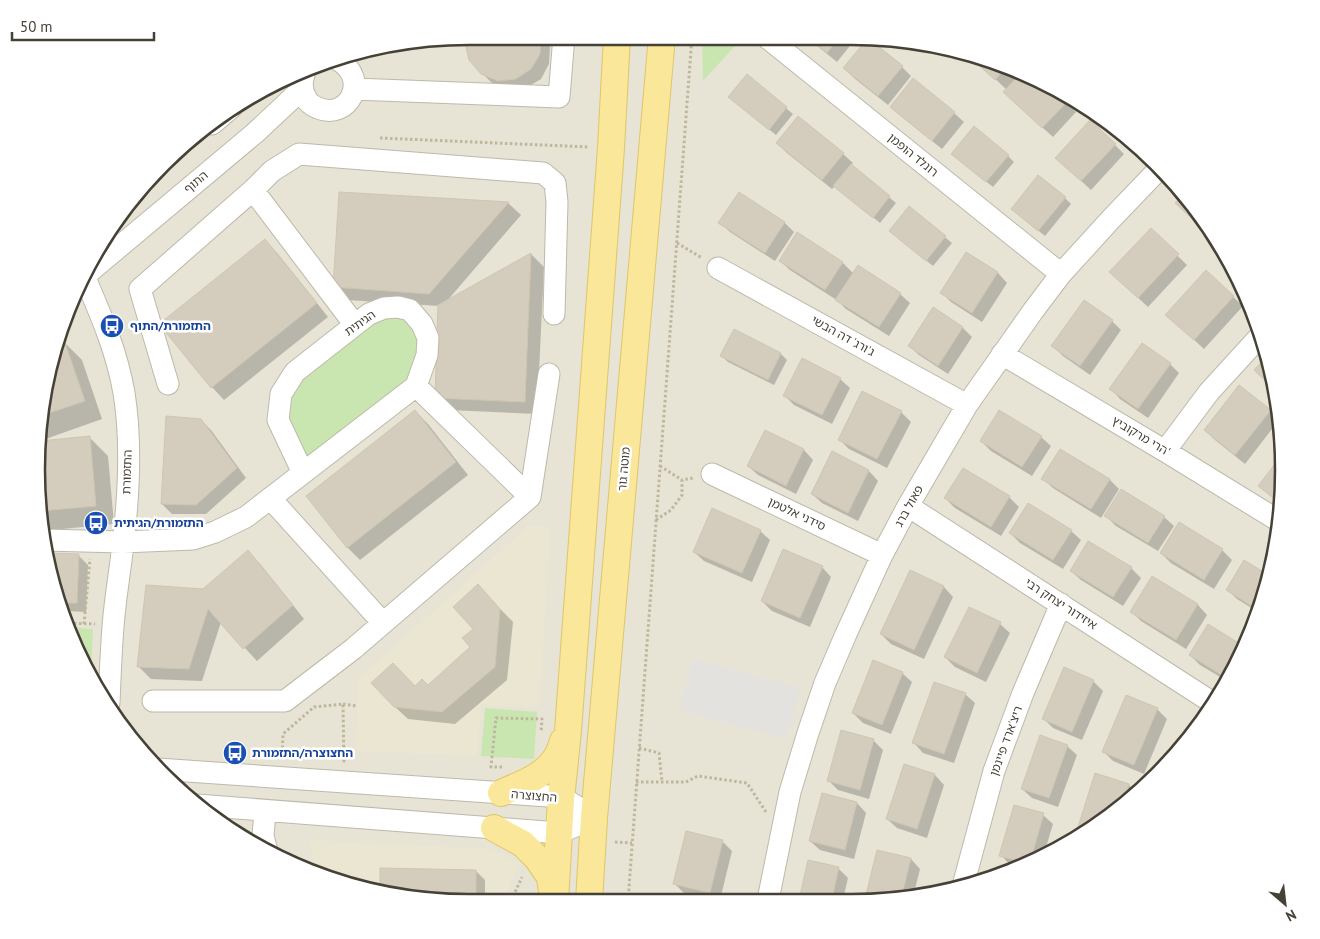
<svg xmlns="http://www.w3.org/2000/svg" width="1320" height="939" font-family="'PT Sans','Noto Sans Hebrew',sans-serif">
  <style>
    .residential { fill: #e7e3d5 }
    .education { fill: #ebe6d2 }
    .green { fill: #c9e6b1 }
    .parking { fill: #e4e2df }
    .shadow { fill: #0003 }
    .building { fill: #d4cdbd; stroke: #cec6b0 }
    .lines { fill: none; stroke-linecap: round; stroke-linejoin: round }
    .minor-casing { stroke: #beb9aa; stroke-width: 23 }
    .major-casing { stroke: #dfc669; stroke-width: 28 }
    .path { stroke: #bfb69c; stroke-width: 3; stroke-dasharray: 2.5 2.5; stroke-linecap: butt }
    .minor { stroke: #fff; stroke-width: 21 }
    .major { stroke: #fae799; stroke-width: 26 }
    .labels { text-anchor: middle; stroke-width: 5; stroke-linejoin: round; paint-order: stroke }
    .street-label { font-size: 12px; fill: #464136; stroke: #fff }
    .transit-label { font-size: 12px; font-weight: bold; fill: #164399; stroke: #fff; text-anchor: start }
    .rim { fill: none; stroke: #464136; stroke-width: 2.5 }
  </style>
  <rect width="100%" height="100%" fill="#f3f0e7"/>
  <!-- residential -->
  <path class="residential" d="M469,36h382l84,9 132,49 109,90 50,69 35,77 19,83 3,85 -14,83 -30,80 -45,72 -58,62 -94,63 -135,41 -466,3 -83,-14 -80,-30 -72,-45 -62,-58 -63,-94 -41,-135v-113l29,-110 75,-119 85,-75 128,-58z"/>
  <!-- education -->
  <path class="education" d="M528,526l23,1 -12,180 -58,-2 -4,51 -121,-5 2,-72z
    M309,840l183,9 28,14 -17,38 -62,1 -83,-14 -31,-12 -15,-19z"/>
  <!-- green -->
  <path class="green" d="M702,36h42l-41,45z
    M386,315l20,1 15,24 -11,42 -103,79 -22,-44 5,-21 9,-18z
    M71,627l22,2 -2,46 -10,-14z
    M485,708l52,4 -3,47 -53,-3z"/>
  <!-- parking -->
  <path class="parking" d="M693,659l107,29 -14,51 -107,-29z"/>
  <!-- shadow -->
  <path class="shadow" d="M468,36h77l5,10 -1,18 -8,15 -15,9 -18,2 -16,-7 -10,-10 -15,-31z
    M805,36h46l6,1 -20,25z
    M974,59l76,29 26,24 -23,25 -39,-35 -7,-12z
    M902,67l9,9 -23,29 -34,-27 -9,-10z
    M747,76l46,38 -17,21 -40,-32z
    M891,107l63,6 10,9 -22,27 -41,-33z
    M777,143l66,11 10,9 -2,2 45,38 -16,20 -45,-37 -3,3 -45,-36z
    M1115,145l9,9 -33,36 -25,-23z
    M1008,156l6,6 -21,25 -34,-27z
    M340,193l168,10 13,12 -75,87 85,-48 13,13 -7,147 -88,-4 -13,-12 3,-92 -92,-6 -13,-13z
    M1184,195l28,39 -1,1 -24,-22z
    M1065,198l6,6 -26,32 -26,-21z
    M909,208l43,35 -19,23 -36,-29z
    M784,222l10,10 -19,29 -45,-29 -10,-9z
    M1151,230l36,35 -39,42 -27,-25z
    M797,234l46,29 11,11 46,20 10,9 -21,33 -43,-27 -11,-11v1l-45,-29 -10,-9z
    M265,241l13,13 50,63 -104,83 -12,-13z
    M966,253l32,20 9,10 -25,39 -31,-20 -10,-10z
    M1206,272l37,34 -39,43 -27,-25z
    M933,309l30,19 9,9 -24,37 -29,-19 -10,-9z
    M1112,321l9,9 -31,45 -27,-19 -10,-10z
    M63,341l19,19 20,59 -62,22v1l49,-5 19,19 6,68 -73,7 -1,-5v-113l19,-70z
    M781,354l6,6 -13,25 -46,-23 -6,-6z
    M1170,364l9,9 -31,45 -28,-19 -9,-10z
    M840,379l10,9 -18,36 -38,-19 -10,-10z
    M415,411l13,13 40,51 -108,85 -12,-12 -41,-52z
    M1270,411l9,9 -34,44 -30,-24 -10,-10z
    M901,412l10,10 -24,46 -38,-19 -9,-9z
    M201,420l10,10 35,48 -40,36h-34l-10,-10z
    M766,432l38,18 9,10 -17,34 -38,-19 -10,-9z
    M1041,437l10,9 -19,30 -41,-25 -10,-10z
    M832,453l37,18 9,10 -20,40 -36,-18 -10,-9z
    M1282,458l1,40 -1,7 -23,-19z
    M963,469l46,28 10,10 -18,29 -46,-28 -10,-10z
    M1043,479h66l10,10 -18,29 -48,-30z
    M1106,516l58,1 10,9 -16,25 -42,-25z
    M760,531l10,9 -18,42 -48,-21 -10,-9z
    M1071,531l10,9 -18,29 -43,-26 -10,-10z
    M1222,550l10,10 -18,29 -43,-26 -10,-10z
    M248,552l13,13 43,54 -47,42 -36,-39 -19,59 -51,-2 -13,-13 66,-76z
    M48,554l30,1 10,10 -2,47 -20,-1z
    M1245,562l25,15 -12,35 -21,-13 -9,-9z
    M822,567l9,10 -21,50 -38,-16 -10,-10z
    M1131,568l10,10 -18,28 -42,-26 -10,-9z
    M911,571l33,16 9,10 -29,62 -33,-15 -10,-10z
    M1153,578l45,27 9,10 -21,34 -45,-28 -9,-9z
    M478,586l35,36 -6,58 -52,44 -47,-5 -14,-13 21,-19h13l44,-40z
    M969,608l31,16 10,9 -24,49 -31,-15 -10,-10z
    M1244,648l-5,13 -12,20 -27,-16 -10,-10z
    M902,673l10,9 -21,52 -28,-11 -10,-10z
    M1093,681l10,10 -21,49 -29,-12 -9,-9z
    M965,694l10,9 -21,60 -31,-10 -9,-10z
    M1157,709l10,10 -23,55 -31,-13 -9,-9z
    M873,740l10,10 -14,49 -31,-9 -10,-10z
    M1067,746l10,9 -19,52 -26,-9 -10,-9z
    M904,766l31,9 9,10 -17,53 -30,-10 -10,-9z
    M1129,785l8,9 -1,1 -55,37 -3,-3z
    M857,803l9,10 -12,46 -34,-9 -10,-9z
    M1043,815l10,9 -10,33 -27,9 -6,-1 -9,-10z
    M722,841l10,10 -12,49h-7l-29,-7 -10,-10z
    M878,851l33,8 9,10 -7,28 -6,2h-41z
    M838,868l10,10 -5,21 -42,1z
    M476,871l9,9v22h-44z"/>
  <!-- building -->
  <path class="building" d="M470,36h71l-1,18 -9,15 -15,10 -18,2 -17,-7 -12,-14 -4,-18 2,-5z
    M805,36h35l-13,17z
    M868,38l35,28 -25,30 -35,-28z
    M972,59l32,11 -9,10z
    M747,74l40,33 -18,23 -41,-33z
    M1018,76l35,13 14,13 -25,26 -39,-36z
    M913,78l42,34 -23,29 -42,-34z
    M798,116l46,37 -22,27 -46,-37z
    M1090,120l26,24 -35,37 -26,-23z
    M974,126l35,29 -23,27 -35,-28z
    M851,164l39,32 -17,22 -40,-32z
    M1038,175l28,22 -28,34 -27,-22z
    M339,192l170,10 -80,92 -96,-7z
    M739,192l46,30 -20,31 -47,-30z
    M1184,194l20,29 -3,4 -26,-24z
    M909,206l37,30 -20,25 -37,-30z
    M1151,228l28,26 -41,44 -29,-26z
    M797,232l46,30 -18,28 -46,-29z
    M265,239l52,64 -106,85 -52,-64z
    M966,252l32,20 -26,41 -32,-20z
    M531,253l-6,149 -90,-4 3,-93z
    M858,265l43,28 -22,34 -44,-27z
    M1206,270l28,26 -40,44 -29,-25z
    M1084,300l29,20 -33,46 -29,-20z
    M933,307l30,20 -25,39 -30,-20z
    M734,329l47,24 -13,27 -48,-24z
    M64,340l21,61 -45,15 19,-74z
    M1142,343l29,20 -33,46 -29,-20z
    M1267,356l8,34 -21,-20z
    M802,358l39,20 -19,37 -39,-19z
    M1239,385l32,25 -36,45 -31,-25z
    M862,391l40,20 -25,48 -39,-19z
    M415,410l41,52 -109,86 -41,-52z
    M999,410l43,26 -20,31 -42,-26z
    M166,416l35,3 36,49 -41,37 -35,-1z
    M765,430l39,19 -18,37 -39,-20z
    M90,436l6,70 -56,5v-70z
    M1060,449l50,30 -19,30 -50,-30z
    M832,451l37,19 -21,43 -37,-19z
    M1281,456l2,42 -1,7 -24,-19z
    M963,468l47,28 -19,31 -47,-29z
    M1121,489l44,27 -17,27 -44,-27z
    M1028,503l44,27 -19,30 -44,-27z
    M712,508l49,22 -19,43 -49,-21z
    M1179,522l44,27 -19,31 -44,-27z
    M1088,541l44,26 -19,30 -43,-26z
    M783,549l40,17 -23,52 -39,-17z
    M248,550l45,55 -50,44 -35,-40 -19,60 -52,-2 9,-82 57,4z
    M48,553l31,1 -2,49h-14z
    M1244,560l26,16 -12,34 -32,-20z
    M910,570l34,16 -30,64 -34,-16z
    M1152,576l46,28 -22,36 -46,-28z
    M478,584l22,25 -5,58 -53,45 -48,-5 -23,-24 22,-20 22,23 7,-7 6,6 42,-38 -8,-9 11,-9 -20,-22z
    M969,607l32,15 -24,51 -33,-16z
    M1208,624l37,23 -6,14 -11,18 -39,-24z
    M873,660l30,12 -21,53 -30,-12z
    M1064,667l30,13 -22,52 -30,-13z
    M934,682l32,11 -22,61 -32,-11z
    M1126,695l32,13 -24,57 -32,-13z
    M841,730l33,9 -14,51 -33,-9z
    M1040,735l28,10 -19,53 -28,-9z
    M904,764l31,10 -18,55 -31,-10z
    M1095,773l34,11 -6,20 -41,27 -5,-1z
    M822,793l35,9 -12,48 -36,-9z
    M1014,805l30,8 -14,49 -4,1 -27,-7z
    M686,831l37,9 -13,53 -37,-9z
    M877,850l34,8 -10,41h-36z
    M808,860l31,7 -7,32 -33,1z
    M380,868l96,2v32h-35l-61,-10z"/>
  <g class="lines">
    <!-- minor casing -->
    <g class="minor-casing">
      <path id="minor" d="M765,36l296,238
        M304,75c-3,8 -2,16 2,23 2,5 7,8 12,10 30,13 53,-29 20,-48
        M354,89l205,8 5,-61
        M212,124l19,-16
        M253,190l102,135
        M718,268l249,137
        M88,273l167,-140 47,-44
        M85,278c16,37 32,74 39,115 8,49 5,101 -1,151 -3,28 -8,55 -10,83 -2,25 -3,51 -4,76
        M1002,354l163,97 114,70
        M168,384l-28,-95 113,-99 19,-19 27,-17 244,19 12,10 2,19 -3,112
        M416,386l114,111
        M1165,451l44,-59 53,-58
        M712,474l170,81
        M270,498l113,125
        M908,506l305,197
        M44,540l79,2 70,-3 22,-7 31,-15 170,-131 11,-31 1,-17 -6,-14 -12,-14 -12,-3 -14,1 -15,6 -74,58 -14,22 -3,26 25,53
        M153,701h132l68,-52 177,-152 19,-123
        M158,769l404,28 32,21
        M197,805l362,28 35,-15
        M265,811l-2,25 4,15
        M964,882l30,-111 29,-78 38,-89
        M768,900l22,-108 18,-59 17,-50 21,-49 36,-79 26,-49 59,-101 66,-94 28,-37 51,-56 47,-49"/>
    </g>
    <!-- major casing -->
    <g class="major-casing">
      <path id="major" d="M501,793c20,-9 42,-16 54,-34 4,-5 6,-12 8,-18
        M494,828l29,16 14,14 13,19 2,15
        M555,901l6,-102 7,-68 43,-583 6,-112
        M589,901l5,-83 68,-782"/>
    </g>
    <!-- path -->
    <path class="path" d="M380,138l209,9
      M677,243l25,15
      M660,466l22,14
      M656,520l15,-10 11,-15v-15l11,-2
      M65,608l21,1
      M69,623l26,1
      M84,624l6,-65
      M343,704l14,2
      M639,748l20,5 3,29
      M282,758l1,-24 31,-27 29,-3 1,60
      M502,767h-11l5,-49 46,1 -1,13
      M636,782h50l12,-6 49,7 19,29
      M615,842l17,1
      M511,901l11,-24
      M628,901l64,-865"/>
    <!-- minor -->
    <use href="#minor" class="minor"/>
    <!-- major -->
    <use href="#major" class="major"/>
  </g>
  <!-- icons -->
  <defs>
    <g id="bus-disc" transform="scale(1.25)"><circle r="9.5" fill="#1a4fb4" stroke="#fff"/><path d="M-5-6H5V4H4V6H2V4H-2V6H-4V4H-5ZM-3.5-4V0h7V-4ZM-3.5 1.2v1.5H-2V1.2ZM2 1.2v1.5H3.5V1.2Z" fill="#fff"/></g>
  </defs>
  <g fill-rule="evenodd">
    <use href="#bus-disc" x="112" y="326"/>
    <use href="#bus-disc" x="96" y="523"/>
    <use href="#bus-disc" x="235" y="753"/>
  </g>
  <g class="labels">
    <!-- street labels -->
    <g class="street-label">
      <text transform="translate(913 155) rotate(39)" y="4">רונלד הופמן</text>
      <text transform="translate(196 182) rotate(-40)" y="4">התוף</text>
      <text transform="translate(360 323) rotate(-35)" y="4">הגיתית</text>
      <text transform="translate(843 336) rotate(29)" y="4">ג'ורג' דה הבשי</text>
      <text transform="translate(1141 436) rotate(31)" y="4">הרי מרקוביץ'</text>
      <text transform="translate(624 469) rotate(-85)" y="4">מוטה גור</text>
      <text transform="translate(127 472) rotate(-88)" y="4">התזמורת</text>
      <text transform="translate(909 506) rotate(-61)" y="4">פאול ברג</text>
      <text transform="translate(797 514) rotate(25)" y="4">סידני אלטמן</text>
      <text transform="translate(1061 604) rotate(33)" y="4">איזידור יצחק רבי</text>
      <text transform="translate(1006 741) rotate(-70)" y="4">ריצ'ארד פיינמן</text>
      <text transform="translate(534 796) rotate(5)" y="4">החצוצרה</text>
    </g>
    <!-- transit labels -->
    <g class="transit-label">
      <text x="130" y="330">התזמורת/התוף</text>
      <text x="114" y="527">התזמורת/הגיתית</text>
      <text x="252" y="757">החצוצרה/התזמורת</text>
    </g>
  </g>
  <!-- crop -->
  <path d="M0 0H1320V939H0ZM469 45H851A424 424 0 0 1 1275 469V470A424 424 0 0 1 851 894H469A424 424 0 0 1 45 470V469A424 424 0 0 1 469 45Z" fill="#fff" fill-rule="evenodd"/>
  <path class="rim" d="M469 45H851A424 424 0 0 1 1275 469V470A424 424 0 0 1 851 894H469A424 424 0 0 1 45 470V469A424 424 0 0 1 469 45Z"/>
  <!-- north arrow -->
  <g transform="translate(1285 904) rotate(152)" stroke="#ffffff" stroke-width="4" paint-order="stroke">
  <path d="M0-4L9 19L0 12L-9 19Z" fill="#464136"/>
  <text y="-8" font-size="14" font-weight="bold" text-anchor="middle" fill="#464136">N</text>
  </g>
  <!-- scale -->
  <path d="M12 32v8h142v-8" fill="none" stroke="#464136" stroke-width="2.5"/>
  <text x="20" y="32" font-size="15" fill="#464136" stroke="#ffffff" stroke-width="4" paint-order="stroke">50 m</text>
</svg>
